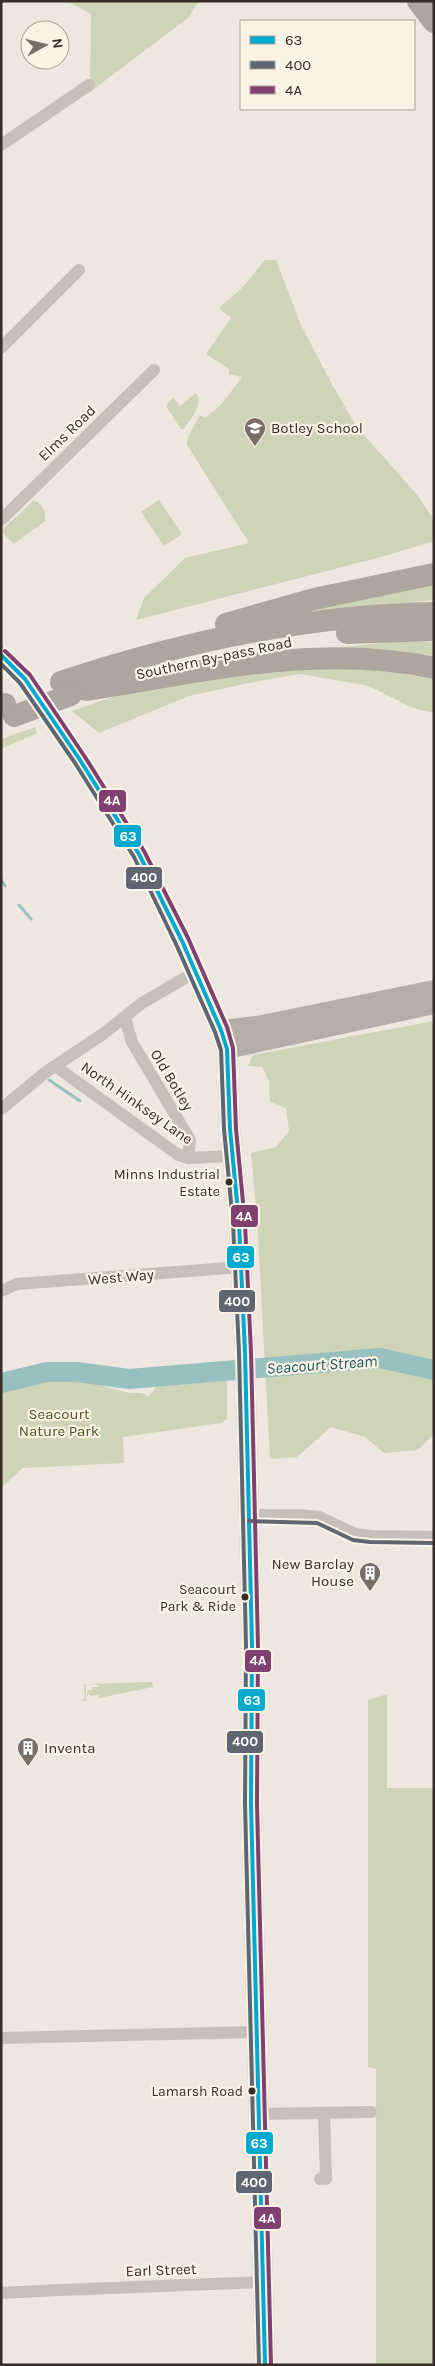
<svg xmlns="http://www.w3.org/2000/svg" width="435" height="2366" font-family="Karla,sans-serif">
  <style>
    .green { fill: #ced4b7 }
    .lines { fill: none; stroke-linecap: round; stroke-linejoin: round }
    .stream { stroke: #99c0c1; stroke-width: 3 }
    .river { stroke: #99c0c1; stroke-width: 20 }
    .street { stroke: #c7bfb8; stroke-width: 12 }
    .secondary { stroke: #b7afa9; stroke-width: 18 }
    .primary { stroke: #b5aea8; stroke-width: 20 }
    .highway { stroke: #ada69e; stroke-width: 22 }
    .highway-bridge { stroke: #ada69e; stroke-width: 22 }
    .bus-1-casing { stroke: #fbf2e6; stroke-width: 8 }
    .bus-2-casing { stroke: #fbf2e6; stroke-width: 8 }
    .bus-3-casing { stroke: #fbf2e6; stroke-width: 8 }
    .bus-1 { stroke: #00a9ce; stroke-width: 4 }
    .bus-2 { stroke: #5e6671; stroke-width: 4 }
    .bus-3 { stroke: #804070; stroke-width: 4 }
    .bus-dot { fill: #382c26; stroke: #fbf2e6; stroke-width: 2 }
    .labels { text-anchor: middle; stroke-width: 4.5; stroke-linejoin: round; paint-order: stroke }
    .bus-label { font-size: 14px; fill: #382c26; stroke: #fbf2e6; text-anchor: end }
    .poi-label { font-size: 15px; fill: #382c26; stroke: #fbf2e6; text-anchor: start }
    .street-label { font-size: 15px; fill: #382c26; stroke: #fbf2e6 }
    .park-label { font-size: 15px; fill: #455927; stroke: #fbf2e6 }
    .water-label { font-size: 16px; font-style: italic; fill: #17565d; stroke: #fbf2e6 }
    .line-badge { stroke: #fbf2e6; stroke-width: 2 }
    .badge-label { font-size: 14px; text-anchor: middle; font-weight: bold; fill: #fff }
  </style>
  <rect width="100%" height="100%" fill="#eee7df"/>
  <!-- green -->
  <path class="green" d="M67,1h132l-11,17 -98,74 1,-78z
    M265,260h11l25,65 33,63 23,39 61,69 16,24v21l-49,15 -249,64 8,-22 41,-40 64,-15 -62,-98v-6l13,-24 5,3 15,-12 22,-29 -13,-3v-5l-23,-15 25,-36 -12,-10 22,-19z
    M196,393c8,13 -6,26 -12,36h-3l-15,-23 7,-9 7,9z
    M159,500l23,34 -18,12 -23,-34z
    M33,501c9,1 13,11 12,20l-31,23 -13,-13z
    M434,584v16l-133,12z
    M398,641l36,1v16l-98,-10z
    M309,668l62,1 63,10v34l-21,-5 -44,-22 -69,-12 -51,9 -60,13 -90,37 -27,-22 37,-13 76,-17z
    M35,727l2,6 -36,16v-10z
    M434,1021v413l-16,16 -34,3 -19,-16 -34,-10 -34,30 -27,2 -13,-242 -6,-64 25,-6 13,-16 -3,-23 -16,-6 -1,-21 -7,-14 -14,-1 5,-11z
    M67,1376l62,17h12l8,3 8,-10 70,-5v38l-6,4 -98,14 1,26 -101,5 -22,20v-98l28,-8z
    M152,1682l1,5 -54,11v-3l-9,1v-2l-3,2 1,-6h4v-3h7v-2l-13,-1v17l-6,-1 5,-1 -1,-15z
    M387,1694v94h47v577h-58v-296l-8,-2v-367z"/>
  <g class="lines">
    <!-- stream -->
    <path class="stream" d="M1,879l4,7
      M19,905l12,14
      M49,1080l31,21"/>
    <!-- river -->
    <path class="river" d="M1,1383l46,-11h30l52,7 251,-21 54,12"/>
    <!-- street -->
    <path class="street" d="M1,145l88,-60
      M1,348l78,-78
      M1,520l153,-150
      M125,1018l7,24 58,98 -2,18
      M55,1066l122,88 11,4 44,-2
      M1,1109l45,-37 57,-38 39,-31 53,-31
      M1,1291l16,-7 225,-17
      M249,1515h51l19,2 36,17 16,2 63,1
      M1,2038l256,-6
      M259,2114l112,-2
      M320,2179h6l-2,-66
      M61,2290l201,-8
      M1,2293l57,-3"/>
    <!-- secondary -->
    <path class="secondary" d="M1,655l24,24 55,81 59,94 43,87 39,89"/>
    <!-- primary -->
    <path class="primary" d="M227,1049l207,-45
      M265,2365l-14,-561 1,-158 -7,-294 -6,-129 -9,-94 -3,-80 -6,-19 36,-4 177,-36"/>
    <!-- highway -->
    <path class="highway" d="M418,1l16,21
      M226,624l88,-25 120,-25
      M347,633l87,-3
      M61,682c120,-40 246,-67 373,-69
      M86,690c118,-18 228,-47 348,-22
      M1,705l4,-1"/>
    <!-- highway-bridge -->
    <path class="highway-bridge" d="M14,716l57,-21"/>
    <!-- bus-1 casing -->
    <g class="bus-1-casing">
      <path id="bus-1" d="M1,655l24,24 55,81 59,94 43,87 39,89 6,19 3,80 9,94 6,129 7,294 -1,158 14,561"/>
    </g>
    <!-- bus-2 casing -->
    <g class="bus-2-casing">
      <path id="bus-2" d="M1,664l19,19 55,80 59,94 42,87 39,88 6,18 3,79 9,94 6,129 7,294 -1,158 14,561
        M249,1521l68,2 36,17 17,2 64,1"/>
    </g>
    <!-- bus-3 casing -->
    <g class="bus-3-casing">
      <path id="bus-3" d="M5,651l25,24 55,82 59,94 44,87 39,89 6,21 3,81 9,94 6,129 7,294 -1,158 14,561"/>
    </g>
    <!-- bus-1 -->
    <use href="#bus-1" class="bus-1"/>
    <!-- bus-2 -->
    <use href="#bus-2" class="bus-2"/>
    <!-- bus-3 -->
    <use href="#bus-3" class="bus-3"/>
  </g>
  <!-- icons -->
  <defs>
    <g id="school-pin" transform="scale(1.125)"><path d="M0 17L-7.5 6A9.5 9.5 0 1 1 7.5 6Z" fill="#786d67" stroke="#fbf2e6"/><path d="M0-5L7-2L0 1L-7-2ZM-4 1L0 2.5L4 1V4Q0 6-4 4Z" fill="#fff"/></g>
    <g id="building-pin" transform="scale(1.125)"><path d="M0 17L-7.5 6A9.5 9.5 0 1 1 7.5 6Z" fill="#786d67" stroke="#fbf2e6"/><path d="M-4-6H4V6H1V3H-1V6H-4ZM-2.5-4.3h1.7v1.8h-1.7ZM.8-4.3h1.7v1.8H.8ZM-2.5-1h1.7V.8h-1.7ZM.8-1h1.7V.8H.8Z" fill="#fff"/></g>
  </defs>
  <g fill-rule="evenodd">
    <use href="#school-pin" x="255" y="428"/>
    <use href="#building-pin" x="370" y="1573"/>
    <use href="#building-pin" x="28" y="1748"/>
  </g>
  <!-- markers -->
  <g class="bus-dot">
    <circle cx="229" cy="1182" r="4.5"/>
    <circle cx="245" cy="1597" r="4.5"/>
    <circle cx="252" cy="2091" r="4.5"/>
  </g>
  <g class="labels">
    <!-- bus labels -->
    <g class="bus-label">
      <text x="220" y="1179">Minns Industrial<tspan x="220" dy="17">Estate</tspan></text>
      <text x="236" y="1594">Seacourt<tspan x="236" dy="17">Park &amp; Ride</tspan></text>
      <text x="243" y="2096">Lamarsh Road</text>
    </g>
    <!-- poi labels -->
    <g class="poi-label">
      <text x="271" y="433">Botley School</text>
      <text x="354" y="1569" text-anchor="end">New Barclay<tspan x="354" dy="17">House</tspan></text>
      <text x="44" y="1753">Inventa</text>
    </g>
    <!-- street labels -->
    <g class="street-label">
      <text transform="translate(67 433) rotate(-44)" y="5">Elms Road</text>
      <text transform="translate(214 658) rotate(-12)" y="5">Southern By-pass Road</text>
      <text transform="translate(172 1080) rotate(59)" y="5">Old Botley</text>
      <text transform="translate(137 1103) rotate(35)" y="5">North Hinksey Lane</text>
      <text transform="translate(121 1277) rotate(-5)" y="5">West Way</text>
      <text transform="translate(161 2270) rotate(-2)" y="5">Earl Street</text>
    </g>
    <!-- park labels -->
    <g class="park-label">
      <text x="59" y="1419">Seacourt<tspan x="59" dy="17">Nature Park</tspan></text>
    </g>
    <!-- water labels -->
    <g class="water-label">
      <text transform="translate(322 1364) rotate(-4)" y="6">Seacourt Stream</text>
    </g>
  </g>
  <g class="line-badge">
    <rect x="98" y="789" width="29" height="24" rx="5" fill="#804070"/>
    <rect x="113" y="824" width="29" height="24" rx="5" fill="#00a9ce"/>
    <rect x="125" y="866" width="38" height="24" rx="5" fill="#5e6671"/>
    <rect x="230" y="1204" width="29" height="24" rx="5" fill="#804070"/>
    <rect x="226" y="1245" width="29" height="24" rx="5" fill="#00a9ce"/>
    <rect x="218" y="1289" width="38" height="24" rx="5" fill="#5e6671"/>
    <rect x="244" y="1649" width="28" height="24" rx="5" fill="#804070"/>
    <rect x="237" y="1688" width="29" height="24" rx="5" fill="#00a9ce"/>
    <rect x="226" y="1730" width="38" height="24" rx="5" fill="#5e6671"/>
    <rect x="245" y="2131" width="29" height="24" rx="5" fill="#00a9ce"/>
    <rect x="235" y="2170" width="38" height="24" rx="5" fill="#5e6671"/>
    <rect x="253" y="2206" width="29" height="24" rx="5" fill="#804070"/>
  </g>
  <g class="badge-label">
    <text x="112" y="805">4A</text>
    <text x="128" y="841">63</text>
    <text x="144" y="882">400</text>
    <text x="244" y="1221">4A</text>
    <text x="241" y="1262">63</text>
    <text x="237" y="1306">400</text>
    <text x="258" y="1665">4A</text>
    <text x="252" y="1705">63</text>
    <text x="245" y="1746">400</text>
    <text x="259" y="2148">63</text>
    <text x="254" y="2187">400</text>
    <text x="267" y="2223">4A</text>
  </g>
  <!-- border -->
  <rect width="435" height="2366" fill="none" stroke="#382c26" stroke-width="5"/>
  <!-- legend -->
  <rect x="240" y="20" width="175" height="90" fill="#fbf2e6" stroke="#ada399"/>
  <rect x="250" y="36" width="25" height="8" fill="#00a9ce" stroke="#ada399"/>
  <text x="285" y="45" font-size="15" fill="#382c26">63</text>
  <rect x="250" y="61" width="25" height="8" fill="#5e6671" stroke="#ada399"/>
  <text x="285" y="70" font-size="15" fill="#382c26">400</text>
  <rect x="250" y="86" width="25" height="8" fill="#804070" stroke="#ada399"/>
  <text x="285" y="95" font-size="15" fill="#382c26">4A</text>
  <!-- north arrow -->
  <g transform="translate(45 45) rotate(82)"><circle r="24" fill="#fbf2e6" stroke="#ada399"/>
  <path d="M0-4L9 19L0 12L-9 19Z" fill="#786d67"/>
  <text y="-8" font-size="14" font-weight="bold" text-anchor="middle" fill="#382c26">N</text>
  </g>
</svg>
